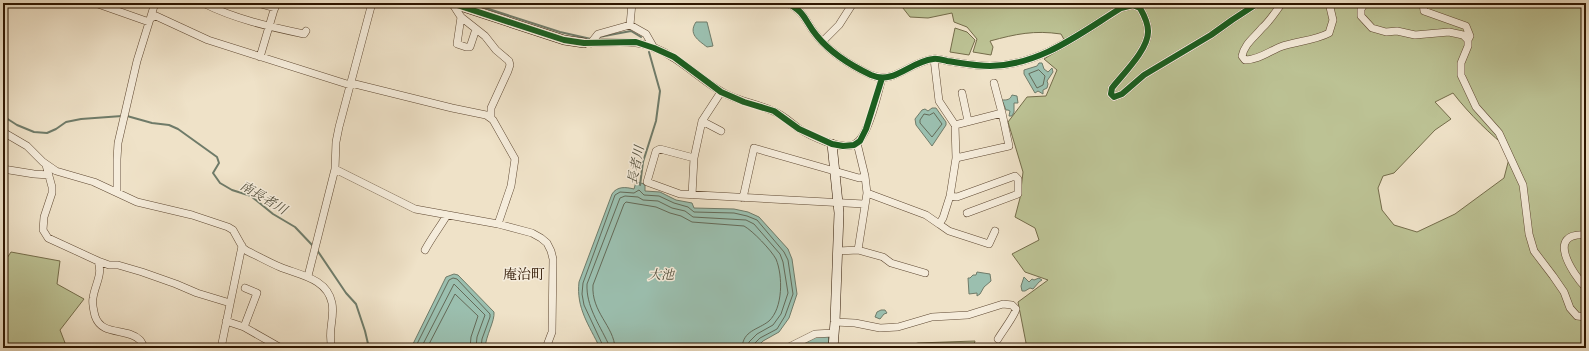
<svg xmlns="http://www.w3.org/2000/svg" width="1589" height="351" font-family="'Libre Bodoni','Noto Serif JP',serif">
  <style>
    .green { fill: #bcc294; stroke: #746c4a; fill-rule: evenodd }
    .water { fill: #9bbfaf; stroke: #6f7b69 }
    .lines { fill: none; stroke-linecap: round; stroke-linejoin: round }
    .shore { stroke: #646a58; stroke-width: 1 }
    .stream { stroke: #6f7b69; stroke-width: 2 }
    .street-casing { stroke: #5e4832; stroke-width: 8 }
    .secondary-casing { stroke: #2d1500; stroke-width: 10 }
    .street { stroke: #f5ecdb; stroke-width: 7 }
    .secondary { stroke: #f5ecdb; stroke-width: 9 }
    .cycleway-casing { stroke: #f5ecdb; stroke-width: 8 }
    .cycleway { stroke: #1b5e20; stroke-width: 6 }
    .labels { text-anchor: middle; stroke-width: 3; stroke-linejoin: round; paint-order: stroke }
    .water-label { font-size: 13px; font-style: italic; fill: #54503d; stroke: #f5ecdb }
    .quarter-label { font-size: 14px; fill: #2d1500; stroke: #f5ecdb }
  </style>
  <rect width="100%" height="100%" fill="#efe2c8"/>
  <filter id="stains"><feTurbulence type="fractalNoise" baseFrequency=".005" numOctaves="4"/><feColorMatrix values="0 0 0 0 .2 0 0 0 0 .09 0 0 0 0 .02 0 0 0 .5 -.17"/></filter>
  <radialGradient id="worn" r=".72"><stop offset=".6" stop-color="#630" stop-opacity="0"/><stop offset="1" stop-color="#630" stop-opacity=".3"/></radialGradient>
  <!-- green -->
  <path class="green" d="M899,3h687v345h-559l-9,-46 30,-22 -23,-8 -13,-18 27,-14 -4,-12 -20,-11 5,-19 3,-26 -15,-50 19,-25 19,-1 11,-26 -13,-11 23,-14 -6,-11c-27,-4 -45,0 -71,7l3,6 -2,8 -18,-3 4,-13 -10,-12 -13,-5 -2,-9 -24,5 -18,-1zM1453,93c17,22 37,41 58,58l-7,27 -49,36 -38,18 -23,-7 -12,-15 -4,-22 5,-12 11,-3 41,-43 16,-11 -16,-17z
    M955,28l12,4 8,8 -6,15 -19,-3z
    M11,252l49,9 -3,23 27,15 -24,31 7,18h-64v-84z
    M975,341l-2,7h-74l19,-5z"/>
  <!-- water -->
  <path class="water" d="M696,22h11l6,24 -6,1c-9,-7 -19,-13 -11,-25z
    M1039,63h3l2,6 4,3 4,-4 1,4 -6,9 1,3 -1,4 -4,2v4l-5,-3 -3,2 -11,-19v-4l13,-4z
    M1012,95l5,1 1,7h-4v9l-2,4h-3l1,-5 -2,-1h-2l-4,-10c5,0 8,0 10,-5z
    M932,108h4l10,14v3l-14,21 -16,-21 -1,-6 7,-9 3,-1 3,2z
    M636,182l9,2v7l15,1 16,8 16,3 2,5 40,1 14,3 11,5 29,32 4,10 5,35 -8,24 -10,14 -16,9 -7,7h-156c-11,-23 -24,-40 -21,-66l33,-88c5,-8 14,-7 22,-5z
    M977,272l13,2 1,7 -7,6 -4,7 -3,2v-3l-8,1 -1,-16h2l3,-3h3z
    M454,274l4,1 36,37c1,9 -8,23 -9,36h-74l35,-71z
    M1024,277l5,5 3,-3 2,1 5,-2 3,2 -3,2 -6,7 -3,-1 -5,3h-3l-1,-5z
    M881,310h4l2,3 -3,1 -4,5 -5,-2 2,-5z
    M828,335l1,6 -1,7h-36l20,-10z"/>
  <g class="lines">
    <!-- shore -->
    <path class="shore" d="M1039,70l6,6 -2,9 -6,3 -8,-14z
      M934,113l8,11 -10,13 -12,-14v-3l4,-6 5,1z
      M415,348l34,-68 4,-2 4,1 33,35v3l-8,22 -1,9
      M421,348l33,-64 31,31 -8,22 -1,11
      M427,348l28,-54 23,22 -7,21 -1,11
      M604,348l-20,-43 -2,-11 1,-11 32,-88 5,-3 14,1 5,-3 5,5 15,1 15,7 14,4 6,5 40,1 13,3 10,4 27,32 4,8 5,34 -8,22 -8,13 -17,9 -6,6 -1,4
      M609,348l-1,-5c-9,-19 -22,-37 -21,-59l33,-86 5,-2 13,1 5,3 15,1 14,7 13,3 8,6 53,3 8,4 26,30 3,8 5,31 -7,21 -8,11 -16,9 -8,8 -1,6
      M615,348c-1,-22 -24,-36 -22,-63l31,-81 2,-2 30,5 14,6 11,3 11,6 52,4c9,5 27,24 32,33 7,17 7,49 -7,62 -11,9 -26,9 -27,27"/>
    <!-- stream -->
    <path class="stream" d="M470,3l90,29 31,7
      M599,37l32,-6 10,6
      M3,116l14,9 17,7 13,1 9,-4 10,-7 15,-3 41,-3
      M127,116l25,7 17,2 9,4 39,28 2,6 -6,10 7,10 12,7 19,6 22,18 22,13 19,20
      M640,185l3,-23 13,-41 4,-30 -11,-39
      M317,250l29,43 10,11 9,27 4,17"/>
    <!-- street casing -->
    <g class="street-casing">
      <path id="street" d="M95,3l54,19
        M203,3c32,16 67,24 101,31l2,-3
        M257,3l18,5
        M452,3l9,14 24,19 11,14 13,11 1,4 -2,6 -17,37v10
        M659,3h6
        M787,3c20,10 17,18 30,33 13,16 35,30 54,39 23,10 38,-13 62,-16 4,-1 10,1 14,2 14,2 29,5 43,5 51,-1 89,-32 131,-58l12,-3 7,3c4,7 8,15 8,23 1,18 -26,44 -36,57l-1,6 3,3 8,-3 22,-19 67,-40 21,-15 26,-17
        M1282,3c-6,8 -12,18 -20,25 -8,10 -17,15 -20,28l3,4c13,0 23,-8 35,-13 16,-6 34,-6 49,-14l4,-13 -4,-17
        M1365,3l-4,6v7l11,12 14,4 11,-1 18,4 34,-3 14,3 5,5v6l-7,17v12l15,32 23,26 24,52 6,49 5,17 19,25 11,16 6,16 7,8 9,1
        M1423,3l1,8 42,15 4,10 -2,4
        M461,17l-4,27 9,3h4l6,-18
        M151,18l5,-2 52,24 142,45
        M630,25l2,-22
        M822,42l17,-17 14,-22
        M584,43c24,0 47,-4 69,4 27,11 45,31 69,45 17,10 34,11 51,19 10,4 17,11 25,17 12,8 43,23 57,16 13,-6 23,-51 27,-66
        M591,43l7,-9 32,-9 16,9 8,14
        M260,57l16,-54
        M351,83l101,25 34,7 7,5 22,39 -4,27 -13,38
        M994,83l8,30
        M721,92l-19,29 -8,37 -34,-9 -4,2 -9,31 33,12 184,10
        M962,93l6,28
        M702,121l19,10
        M955,125l47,-12 7,33 -53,12
        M3,132l24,14 16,16 13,9 38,11 43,20 55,13 36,12 5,3 10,18 4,3c11,5 21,11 33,16 19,8 47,11 52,36 3,16 -5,28 0,45
        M857,143l8,33 2,17 -9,57
        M46,165l6,22v6l-8,24 -1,13 5,8 50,23c5,14 -3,23 -5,37 -1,4 1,14 2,18 7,21 32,11 45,24 2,2 3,6 5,8
        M3,169l31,5 15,1
        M335,169l80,40 83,15 34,9 9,5 6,5 4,8 2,8 -1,73 -6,16
        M117,192v-33l1,-16 19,-82 18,-58
        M867,193l59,22 13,9 4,-6 7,-22 6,-38 -1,-33 -16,-24 -5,-42
        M692,195l2,-37
        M950,196l7,1 58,-21 3,3v15l-51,19
        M743,198l11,-50 105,30 6,-1
        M939,224l10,7 40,13 6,-13
        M1586,235c-41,-3 -14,38 0,53
        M425,250c7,-13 15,-23 22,-35
        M838,251l20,-1 25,7 8,6 34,10
        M98,261l11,4h9l24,7 34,12 21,9 33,10
        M308,276l27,-107 1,-27 3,-15 33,-124
        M226,321l18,6 37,21
        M835,322l20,1 25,5 18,-1 34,-10 36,-2 35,-11 9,1 4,4c-1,6 -14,23 -18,30
        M244,327l13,-34 -12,-5
        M221,348l21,-102
        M787,348l28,-14 19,-1"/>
    </g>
    <!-- secondary casing -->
    <g class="secondary-casing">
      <path id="secondary" d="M451,3l113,37 20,3
        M832,144l7,69 -4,109 -2,26"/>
    </g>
    <!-- street -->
    <use href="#street" class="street"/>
    <!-- secondary -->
    <use href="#secondary" class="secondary"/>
    <!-- cycleway casing -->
    <g class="cycleway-casing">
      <path id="cycleway" d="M451,3l113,37 20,3 52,-1 18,6 20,9 47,35 23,10 30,9 25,18 33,15 11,2 11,-1 6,-4 6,-12 16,-51
        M787,3c20,10 17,18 30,33 13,16 35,30 54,39 23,10 38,-13 62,-16 4,-1 10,1 14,2 14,2 29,5 43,5 51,-1 89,-32 131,-58l12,-3 7,3c4,7 8,15 8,23 1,18 -26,44 -36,57l-1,6 3,3 8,-3 22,-19 67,-40 21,-15 26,-17"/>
    </g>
    <!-- cycleway -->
    <use href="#cycleway" class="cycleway"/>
  </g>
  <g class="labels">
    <!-- water labels -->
    <g class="water-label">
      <text transform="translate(635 165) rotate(-79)" y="5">長者川</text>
      <text transform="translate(264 197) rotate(31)" y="5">南長者川</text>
      <text x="661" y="279">大池</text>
    </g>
    <!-- quarter labels -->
    <g class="quarter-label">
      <text x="524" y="279">庵治町</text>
    </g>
  </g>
  <!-- margin -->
  <rect width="1589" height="351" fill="none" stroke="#efe2c8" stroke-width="16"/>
  <rect x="4" y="4" width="1581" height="343" fill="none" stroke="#2d1500" stroke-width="2"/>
  <rect x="8" y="8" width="1573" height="335" fill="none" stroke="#2d1500"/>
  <rect width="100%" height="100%" filter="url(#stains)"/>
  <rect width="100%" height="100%" fill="url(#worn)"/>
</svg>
